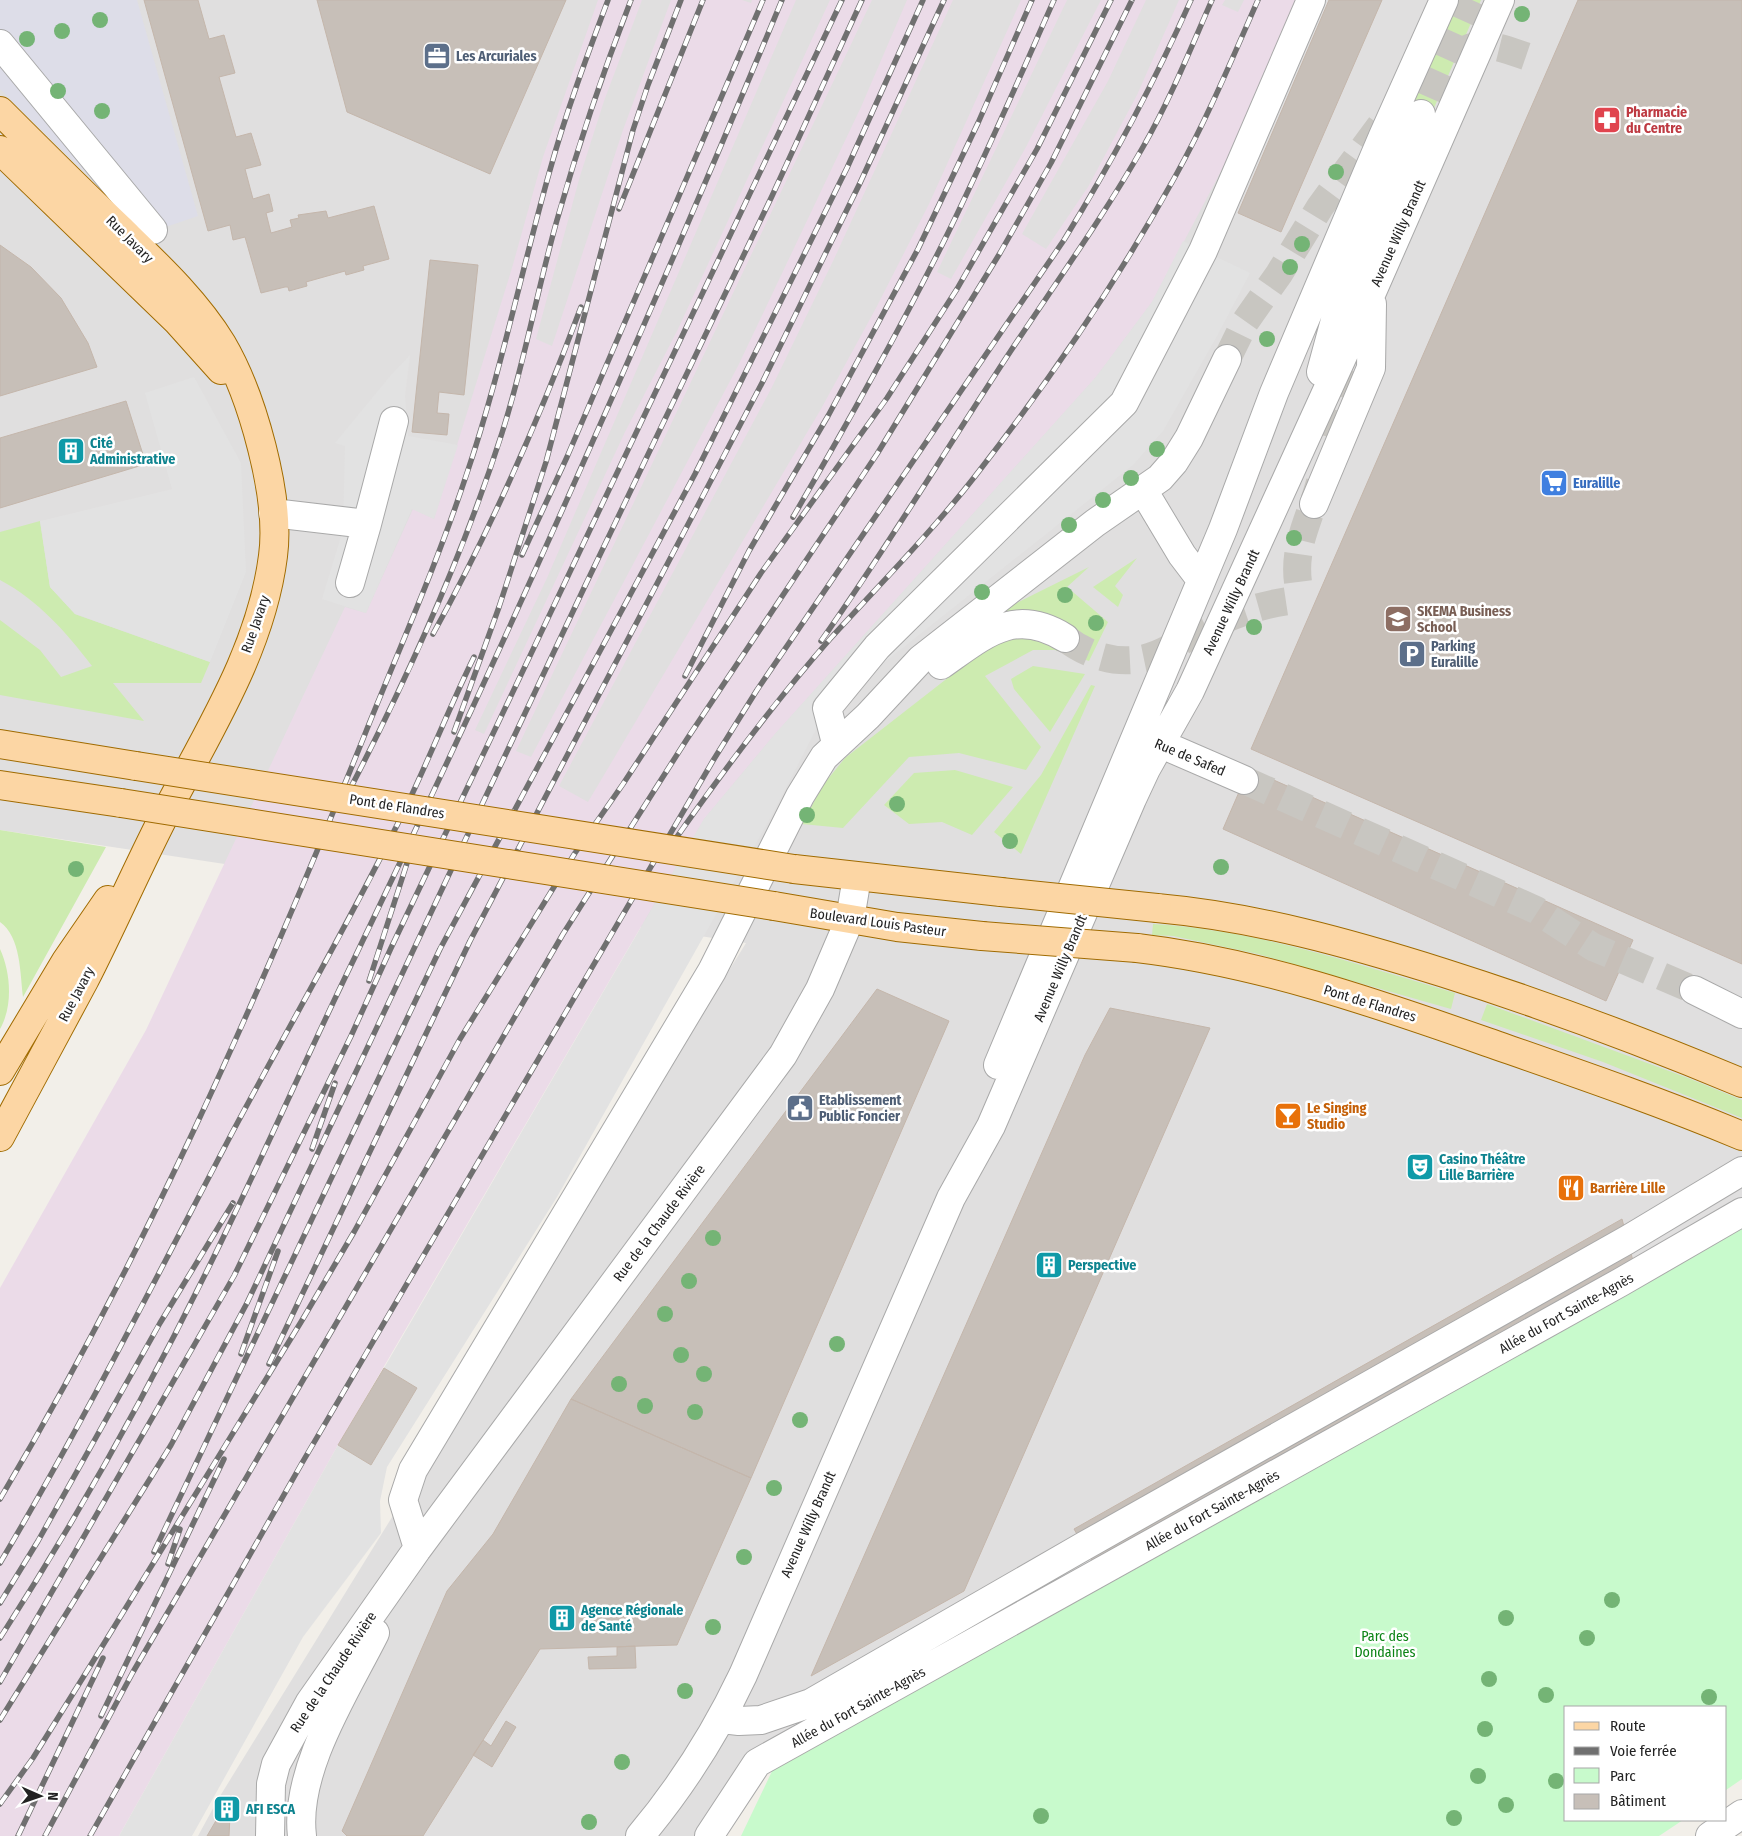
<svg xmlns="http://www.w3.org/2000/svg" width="1742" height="1836" font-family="'Fira Sans Condensed',sans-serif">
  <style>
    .residential { fill: #e0dfdf }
    .industrial { fill: #ebdbe8 }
    .grass { fill: #cdebb0 }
    .park { fill: #c8facc }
    .parking { fill: #e2e2e2 }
    .plaza { fill: #dddde8 }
    .building { fill: #c7bfb8; stroke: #c4b6ab }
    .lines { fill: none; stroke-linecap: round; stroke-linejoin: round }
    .minor-tunnel { stroke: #c8c6c1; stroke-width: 28; stroke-dasharray: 28 14; stroke-linecap: butt }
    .minor-casing { stroke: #a9a9a9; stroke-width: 30 }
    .major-casing { stroke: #a06b00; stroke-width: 30 }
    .minor { stroke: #fff; stroke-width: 28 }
    .major { stroke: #fcd6a4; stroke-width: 28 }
    .rail-casing { stroke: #707070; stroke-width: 5.5 }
    .rail { stroke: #fff; stroke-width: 4; stroke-dasharray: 11; stroke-linecap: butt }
    .major-bridge-casing { stroke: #a06b00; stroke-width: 30; stroke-linecap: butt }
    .major-bridge { stroke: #fcd6a4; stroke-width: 28 }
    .tree { fill: #74b475 }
    .labels { text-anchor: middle; stroke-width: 5; stroke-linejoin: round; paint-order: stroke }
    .service-label { font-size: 14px; font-weight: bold; fill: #4e5e75; stroke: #fff; text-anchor: start }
    .health-label { font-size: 14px; font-weight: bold; fill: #be3a42; stroke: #fff; text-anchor: start }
    .street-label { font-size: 14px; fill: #222; stroke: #fff }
    .culture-label { font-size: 14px; font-weight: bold; fill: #0d838f; stroke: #fff; text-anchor: start }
    .shop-label { font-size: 14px; font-weight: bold; fill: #366cbe; stroke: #fff; text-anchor: start }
    .education-label { font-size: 14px; font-weight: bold; fill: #785e54; stroke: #fff; text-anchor: start }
    .food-label { font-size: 14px; font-weight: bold; fill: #c56008; stroke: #fff; text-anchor: start }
    .park-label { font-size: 14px; fill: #0c8416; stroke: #fff }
  </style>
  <rect width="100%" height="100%" fill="#f2efe9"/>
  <!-- residential -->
  <path class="residential" d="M0,0h1742v1211l-985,552 -50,73h-509l19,-35 529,-858 -746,-113z"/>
  <!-- industrial -->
  <path class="industrial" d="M598,0h44l-38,101 -24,75 -44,163 16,7 71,-216 48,-130h71l9,3 1,-3h44l-249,578 -72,152 9,4 141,-302 53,-103 152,-329h42l-356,751 15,6 207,-391 123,-259 46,-107h46l-119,259 -62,128 -213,399 29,16 233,-393 55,-101 53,-104 92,-204h46l-130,272 14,7 75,-132 75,-147h45l-38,81 -86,153 24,15 42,-62 49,-92 42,-95h46l-3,5 16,7 6,-12h57l-42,99 -107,203 -56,75 -321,357 -71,85 -366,626 -219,391h-119v-548l146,-258 199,-423 21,6 47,-104 21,10 78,-251 31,-111z"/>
  <!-- grass -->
  <path class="grass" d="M1458,0h23l-47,108 -19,-8z
    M40,521l10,66 25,27 135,48 -9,21h-88l31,38 -144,-26v-75l40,30 21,27 31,-11c-25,-33 -54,-66 -92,-86v-48z
    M1137,558l-22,28 8,9 -5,12 -25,-20z
    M1089,567l-22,20 41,35 -19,39 -34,-11h-22l-48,26 56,71 -15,23 -67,-17 -50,4 -66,71 -41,-4 21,-39 22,-27 145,-113 66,-24c-30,-14 -41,-11 -72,-2z
    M1033,666l52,8 -35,58 -36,-43 -3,-10z
    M1091,685l4,1 -74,168 -27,-22 47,-57z
    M955,770l58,17 -41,48 -30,-13 -33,2 -25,-19 30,-32z
    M0,830l106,17 -83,150c-3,-24 -2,-60 -23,-75z
    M1153,924c104,6 204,40 302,69l-4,16 -193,-55 -85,-18 -21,-1z
    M0,949c11,24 13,57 0,80z
    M1487,1004l201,74 54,22v18l-139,-56 -122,-42z"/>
  <!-- park -->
  <path class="park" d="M1742,1225v554l-16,11v-83h-160v113h117l-24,16h-918l34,-71z"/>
  <!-- parking -->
  <path class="parking" d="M1183,241l67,32 -33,63 -54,95 -30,34 -306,243 -54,105 -216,384 -170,270 -7,34 1,32 -78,104 -111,199h-73l219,-391 33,20 46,-77 -33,-20 320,-549 71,-85 321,-357 56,-75z
    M410,355l-5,40 3,41 50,9 -24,74 -22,-10 -46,104 -44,-14 21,-69 2,-84 -10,-3 56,-68z
    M194,377l47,86 5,109 -36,90 -135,-48 -25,-27 -10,-66 132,-32 -27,-96z"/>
  <!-- plaza -->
  <path class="plaza" d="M0,0h137l61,216 -50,17 -148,-144z"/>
  <!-- building -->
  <path class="building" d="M144,0h54l11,39 15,-4 11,38 -16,4 17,60 15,-4 10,32 -16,4 8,30 16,-5 4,17 -7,2 5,20 21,-6 -2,-7 9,-2 -1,-3 28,-4 2,7 46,-12 15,53 -26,7 1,4 -18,5 -1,-4 -39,11 1,4 -18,5 -1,-4h-3l-24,6 -16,-56 -12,3 -3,-15 -22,6z
    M317,0h249l-76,174 -143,-62z
    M1329,0h53l-101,232 -43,-19z
    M1578,0h164v964l-491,-215z
    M0,245l31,22 30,31 27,45 9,24 -97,29z
    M430,260l48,5 -14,130 -25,-3 -2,21 12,1 -2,21 -35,-3z
    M126,401l20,63 -146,44v-70z
    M1249,769l384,171 -27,61 -383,-172z
    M877,989l72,32 -198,457 -180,-79z
    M1110,1008l100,20 -246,563 -153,85 274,-621z
    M1622,1219l11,42 -540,301 -19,-33z
    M384,1368l33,20 -46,77 -33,-20z
    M571,1399l180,79 -74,167 -137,4 -117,187h-76l-5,-5 105,-240 46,-57z
    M635,1646l1,22 -47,1 -1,-12 29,-1v-9z
    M506,1721l10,6 -24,40 -19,-12 10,-15 8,6z
    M231,1795l-2,41h-22z"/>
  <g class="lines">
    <!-- minor-tunnel -->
    <path class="minor-tunnel" d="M1459,53c22,-15 45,-4 69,4
      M1415,137l6,-23 51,-114
      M1227,359l18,-37 34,-48 41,-67 63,-85
      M1332,438l28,-100
      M1298,582c-5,-37 13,-66 22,-100
      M1065,638c20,16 49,26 75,21 22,-3 42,-19 62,-29 27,-14 57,-25 87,-29
      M1244,780l292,130 57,37 101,43"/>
    <!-- minor casing -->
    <g class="minor-casing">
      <path id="minor" d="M0,44l153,186
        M1321,372l16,-59 84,-199
        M1143,490l39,65 19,25
        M1314,504l57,-136 1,-64
        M273,513l94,11 27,-103
        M350,583l17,-59
        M941,665c43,-30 73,-59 124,-27
        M1145,737l99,43
        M836,743l-9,-35 50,-61 247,-244 79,-152 108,-251
        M1694,990l48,24
        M998,1065l225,-536 51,-136 109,-257 61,-136
        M418,1548l-15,-48 10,-30 299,-499 88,-175 24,-39 44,-41 53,-57 174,-136 65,-45 14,-16 15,-24 38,-79
        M722,1719l17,2 22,-1 50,-17 273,-157 543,-306 115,-69
        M270,1836l1,-52 5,-20 34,-62 108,-154 365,-493 37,-66 30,-70 7,-42
        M302,1836c-8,-66 44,-145 73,-203
        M640,1836c42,-50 75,-102 103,-161l208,-477 40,-72 141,-327 14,-30 44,-78 182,-399 128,-292
        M709,1836l48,-73 864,-481 121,-70
        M1710,1836l32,-22"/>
    </g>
    <!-- major casing -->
    <g class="major-casing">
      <path id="major" d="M0,111c40,40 79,79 119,117 37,36 76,72 103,116 30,51 59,153 51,212 -12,95 -67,179 -110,262 -27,53 -51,108 -78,161 -28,53 -57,105 -85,158
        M0,150l177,171 44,49
        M0,744l136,22
        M0,785l121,18
        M794,869l207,23
        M774,906l123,21 85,9
        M1157,908c99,9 192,35 287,65 101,32 200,69 298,110
        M1137,948c120,14 236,54 350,94 86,30 171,59 255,94
        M0,1071l66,-110 42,-61"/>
    </g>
    <!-- minor -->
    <use href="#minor" class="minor"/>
    <!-- major -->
    <use href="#major" class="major"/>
    <!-- rail casing -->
    <g class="rail-casing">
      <path id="rail" d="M619,209l84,-209
        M793,517c53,-91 104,-182 151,-276 39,-79 74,-160 110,-241
        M522,555l45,-98 196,-457
        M433,634c58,-105 106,-214 148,-327
        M821,641c61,-86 116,-177 174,-266 49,-76 103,-149 148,-228 27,-47 47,-97 69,-147
        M685,676l64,-125 79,-135 90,-167 60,-126 54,-123
        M454,732l45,-125 47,-145 87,-332 15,-45 33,-85
        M349,791c60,-116 113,-233 153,-358 22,-69 35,-142 55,-213 21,-74 46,-148 74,-220
        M667,851c51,-73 104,-145 163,-212 49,-54 101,-106 146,-164 74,-95 142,-194 200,-300 31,-56 56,-116 82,-175
        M369,981l40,-124
        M312,1149l23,-66
        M241,1354l37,-103
        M269,1364l201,-423 292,-558 98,-200 84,-183
        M0,1499c144,-243 259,-502 365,-765 34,-85 72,-170 101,-258 34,-100 55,-204 84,-306 16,-58 37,-114 58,-170
        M154,1552l286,-603 255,-475 152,-306 76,-168
        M0,1563c83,-140 156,-285 232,-430 58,-109 120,-215 174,-326 24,-50 44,-101 68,-150
        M168,1564l12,-35
        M0,1603l38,-62 122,-218 73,-120
        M0,1638c87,-135 165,-278 234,-423 41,-85 79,-172 120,-256 152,-316 294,-636 428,-959
        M0,1682l234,-406 117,-240 40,-88 451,-948
        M101,1716l123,-257
        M0,1720l171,-275 76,-142 337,-715 188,-392 90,-196
        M0,1804l33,-46 59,-95 209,-341 53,-90 106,-193 115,-186 48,-69 138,-211 126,-175 70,-109 80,-140 74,-149
        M18,1836l85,-178
        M45,1836l88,-164 430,-738 124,-195 190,-285 123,-201 51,-90 81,-163
        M90,1836l212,-373 412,-704 43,-69 307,-450c48,-78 90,-157 127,-240"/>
    </g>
    <!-- rail -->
    <use href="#rail" class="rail"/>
    <!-- major-bridge casing -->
    <g class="major-bridge-casing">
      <path id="major-bridge" d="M136,766l658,103
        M121,803l653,103
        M1001,892l156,16
        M982,936l155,12"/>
    </g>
    <!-- major-bridge -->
    <use href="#major-bridge" class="major-bridge"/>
  </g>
  <!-- trees -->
  <g class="tree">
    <circle cx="1522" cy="14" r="8"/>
    <circle cx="100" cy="20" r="8"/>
    <circle cx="62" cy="31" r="8"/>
    <circle cx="27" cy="39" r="8"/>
    <circle cx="58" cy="91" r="8"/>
    <circle cx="102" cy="111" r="8"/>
    <circle cx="1336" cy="172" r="8"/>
    <circle cx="1302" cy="244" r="8"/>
    <circle cx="1290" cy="267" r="8"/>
    <circle cx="1267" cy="339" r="8"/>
    <circle cx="1157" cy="449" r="8"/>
    <circle cx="1131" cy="478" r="8"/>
    <circle cx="1103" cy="500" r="8"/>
    <circle cx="1069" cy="525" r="8"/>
    <circle cx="1294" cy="538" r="8"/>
    <circle cx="982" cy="592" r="8"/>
    <circle cx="1065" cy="595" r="8"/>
    <circle cx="1096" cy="623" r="8"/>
    <circle cx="1254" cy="627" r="8"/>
    <circle cx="897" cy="804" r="8"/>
    <circle cx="807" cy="815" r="8"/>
    <circle cx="1010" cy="841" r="8"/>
    <circle cx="1221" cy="867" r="8"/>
    <circle cx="76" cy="869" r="8"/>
    <circle cx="713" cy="1238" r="8"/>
    <circle cx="689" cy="1281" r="8"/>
    <circle cx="665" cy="1314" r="8"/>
    <circle cx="837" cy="1344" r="8"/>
    <circle cx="681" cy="1355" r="8"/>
    <circle cx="704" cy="1374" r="8"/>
    <circle cx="619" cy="1384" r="8"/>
    <circle cx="645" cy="1406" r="8"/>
    <circle cx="695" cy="1412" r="8"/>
    <circle cx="800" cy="1420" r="8"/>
    <circle cx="774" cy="1488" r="8"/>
    <circle cx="744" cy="1557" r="8"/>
    <circle cx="1612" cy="1600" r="8"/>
    <circle cx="1506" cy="1618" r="8"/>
    <circle cx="713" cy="1627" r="8"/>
    <circle cx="1587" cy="1638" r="8"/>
    <circle cx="1489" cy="1679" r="8"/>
    <circle cx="685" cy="1691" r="8"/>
    <circle cx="1546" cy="1695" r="8"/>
    <circle cx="1709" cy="1697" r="8"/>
    <circle cx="1485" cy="1729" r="8"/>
    <circle cx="622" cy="1762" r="8"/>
    <circle cx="1478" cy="1776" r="8"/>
    <circle cx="1556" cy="1781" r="8"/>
    <circle cx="1506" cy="1805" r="8"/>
    <circle cx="1041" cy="1816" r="8"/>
    <circle cx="1454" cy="1818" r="8"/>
    <circle cx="589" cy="1822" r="8"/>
  </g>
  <!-- icons -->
  <defs>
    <g id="office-square" transform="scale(1.4375)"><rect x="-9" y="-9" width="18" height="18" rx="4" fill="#5c6f8a" stroke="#fff"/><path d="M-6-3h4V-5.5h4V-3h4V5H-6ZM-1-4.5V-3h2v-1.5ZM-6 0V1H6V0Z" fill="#fff"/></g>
    <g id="pharmacy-square" transform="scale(1.4375)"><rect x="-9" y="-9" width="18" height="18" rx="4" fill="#e0444e" stroke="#fff"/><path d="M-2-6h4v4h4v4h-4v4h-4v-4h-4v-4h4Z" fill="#fff"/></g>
    <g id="building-square" transform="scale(1.4375)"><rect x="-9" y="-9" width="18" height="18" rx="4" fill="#0f9aa8" stroke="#fff"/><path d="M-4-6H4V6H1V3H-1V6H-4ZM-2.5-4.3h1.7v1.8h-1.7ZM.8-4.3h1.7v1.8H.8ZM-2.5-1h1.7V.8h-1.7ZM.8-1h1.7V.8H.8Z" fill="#fff"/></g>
    <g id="supermarket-square" transform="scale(1.4375)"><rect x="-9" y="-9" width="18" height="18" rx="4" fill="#3f7fe0" stroke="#fff"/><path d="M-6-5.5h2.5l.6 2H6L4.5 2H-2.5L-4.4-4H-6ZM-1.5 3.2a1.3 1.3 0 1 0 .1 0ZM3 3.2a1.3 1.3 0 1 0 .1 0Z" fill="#fff"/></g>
    <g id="university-square" transform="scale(1.4375)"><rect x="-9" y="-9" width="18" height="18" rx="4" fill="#8d6e63" stroke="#fff"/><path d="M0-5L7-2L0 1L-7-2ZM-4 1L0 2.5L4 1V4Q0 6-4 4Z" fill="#fff"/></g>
    <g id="parking-square" transform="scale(1.4375)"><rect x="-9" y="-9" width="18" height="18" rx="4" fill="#5c6f8a" stroke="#fff"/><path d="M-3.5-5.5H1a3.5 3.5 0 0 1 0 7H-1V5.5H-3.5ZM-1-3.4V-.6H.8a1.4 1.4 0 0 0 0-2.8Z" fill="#fff"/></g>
    <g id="civic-square" transform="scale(1.4375)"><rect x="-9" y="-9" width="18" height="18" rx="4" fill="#5c6f8a" stroke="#fff"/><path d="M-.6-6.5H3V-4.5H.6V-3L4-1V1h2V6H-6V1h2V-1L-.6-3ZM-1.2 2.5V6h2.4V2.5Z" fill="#fff"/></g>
    <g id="bar-square" transform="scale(1.4375)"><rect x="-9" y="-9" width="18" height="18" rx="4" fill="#e8710a" stroke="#fff"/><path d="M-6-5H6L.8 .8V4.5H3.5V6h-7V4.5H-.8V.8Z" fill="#fff"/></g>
    <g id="theatre-square" transform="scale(1.4375)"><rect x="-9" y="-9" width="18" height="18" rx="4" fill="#0f9aa8" stroke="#fff"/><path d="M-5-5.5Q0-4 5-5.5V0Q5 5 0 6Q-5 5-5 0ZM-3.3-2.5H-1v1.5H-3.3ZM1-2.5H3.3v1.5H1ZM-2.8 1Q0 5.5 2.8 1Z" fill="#fff"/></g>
    <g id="restaurant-square" transform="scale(1.4375)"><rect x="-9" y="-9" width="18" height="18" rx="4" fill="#e8710a" stroke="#fff"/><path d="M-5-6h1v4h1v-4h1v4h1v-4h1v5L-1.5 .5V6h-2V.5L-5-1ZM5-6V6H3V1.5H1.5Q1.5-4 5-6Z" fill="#fff"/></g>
  </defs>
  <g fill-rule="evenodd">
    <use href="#office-square" x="437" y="56"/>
    <use href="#pharmacy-square" x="1607" y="120"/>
    <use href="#building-square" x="71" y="451"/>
    <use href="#supermarket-square" x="1554" y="483"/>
    <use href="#university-square" x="1398" y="619"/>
    <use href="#parking-square" x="1412" y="654"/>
    <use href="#civic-square" x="800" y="1108"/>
    <use href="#bar-square" x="1288" y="1116"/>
    <use href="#theatre-square" x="1420" y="1167"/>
    <use href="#restaurant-square" x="1571" y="1188"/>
    <use href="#building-square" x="1049" y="1265"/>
    <use href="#building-square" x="562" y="1618"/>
    <use href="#building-square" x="227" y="1809"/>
  </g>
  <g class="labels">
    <!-- service labels -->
    <g class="service-label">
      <text x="456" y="61">Les Arcuriales</text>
      <text x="1431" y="651">Parking<tspan x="1431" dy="16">Euralille</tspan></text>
      <text x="819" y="1105">Etablissement<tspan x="819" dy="16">Public Foncier</tspan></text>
    </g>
    <!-- health labels -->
    <g class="health-label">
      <text x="1626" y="117">Pharmacie<tspan x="1626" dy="16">du Centre</tspan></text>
    </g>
    <!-- street labels -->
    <g class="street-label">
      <text transform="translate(1398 233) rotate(-66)" y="5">Avenue Willy Brandt</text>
      <text transform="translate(130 239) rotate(45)" y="5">Rue Javary</text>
      <text transform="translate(1231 602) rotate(-65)" y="5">Avenue Willy Brandt</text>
      <text transform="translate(255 624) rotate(-71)" y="5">Rue Javary</text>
      <text transform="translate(1190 757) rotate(23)" y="5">Rue de Safed</text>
      <text transform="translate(397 806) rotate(9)" y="5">Pont de Flandres</text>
      <text transform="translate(878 922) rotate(8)" y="5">Boulevard Louis Pasteur</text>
      <text transform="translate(1060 968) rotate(-67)" y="5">Avenue Willy Brandt</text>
      <text transform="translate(76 994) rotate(-62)" y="5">Rue Javary</text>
      <text transform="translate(1370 1003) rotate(17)" y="5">Pont de Flandres</text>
      <text transform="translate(659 1223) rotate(-53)" y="5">Rue de la Chaude Rivière</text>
      <text transform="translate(1566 1313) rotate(-29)" y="5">Allée du Fort Sainte-Agnès</text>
      <text transform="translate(1212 1510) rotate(-29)" y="5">Allée du Fort Sainte-Agnès</text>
      <text transform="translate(808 1524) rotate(-66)" y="5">Avenue Willy Brandt</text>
      <text transform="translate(333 1672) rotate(-56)" y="5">Rue de la Chaude Rivière</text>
      <text transform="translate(858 1707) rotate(-29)" y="5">Allée du Fort Sainte-Agnès</text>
    </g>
    <!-- culture labels -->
    <g class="culture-label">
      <text x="90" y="448">Cité<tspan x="90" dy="16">Administrative</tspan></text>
      <text x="1439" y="1164">Casino Théâtre<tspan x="1439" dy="16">Lille Barrière</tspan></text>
      <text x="1068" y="1270">Perspective</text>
      <text x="581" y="1615">Agence Régionale<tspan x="581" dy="16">de Santé</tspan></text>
      <text x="246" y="1814">AFI ESCA</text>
    </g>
    <!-- shop labels -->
    <g class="shop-label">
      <text x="1573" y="488">Euralille</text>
    </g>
    <!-- education labels -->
    <g class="education-label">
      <text x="1417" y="616">SKEMA Business<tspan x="1417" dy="16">School</tspan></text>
    </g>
    <!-- food labels -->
    <g class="food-label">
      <text x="1307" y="1113">Le Singing<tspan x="1307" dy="16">Studio</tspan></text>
      <text x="1590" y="1193">Barrière Lille</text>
    </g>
    <!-- park labels -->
    <g class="park-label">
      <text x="1385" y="1641">Parc des<tspan x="1385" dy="16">Dondaines</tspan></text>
    </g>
  </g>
  <!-- legend -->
  <rect x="1564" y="1706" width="162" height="115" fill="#ffffff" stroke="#a7a7a7"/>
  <rect x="1574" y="1722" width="25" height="8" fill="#fcd6a4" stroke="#a7a7a7"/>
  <text x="1610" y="1731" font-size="15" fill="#222222">Route</text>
  <rect x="1574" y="1747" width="25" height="8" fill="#707070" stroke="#a7a7a7"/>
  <text x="1610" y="1756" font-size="15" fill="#222222">Voie ferrée</text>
  <rect x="1574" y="1768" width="25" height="15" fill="#c8facc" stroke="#a7a7a7"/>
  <text x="1610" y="1781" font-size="15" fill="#222222">Parc</text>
  <rect x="1574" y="1794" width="25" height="15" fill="#c7bfb8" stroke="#a7a7a7"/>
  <text x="1610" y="1806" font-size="15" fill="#222222">Bâtiment</text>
  <!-- north arrow -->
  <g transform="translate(40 1796) rotate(92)" stroke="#ffffff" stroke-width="4" paint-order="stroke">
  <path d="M0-4L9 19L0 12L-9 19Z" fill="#222222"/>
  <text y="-8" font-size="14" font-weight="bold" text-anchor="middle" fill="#222222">N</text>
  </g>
</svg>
